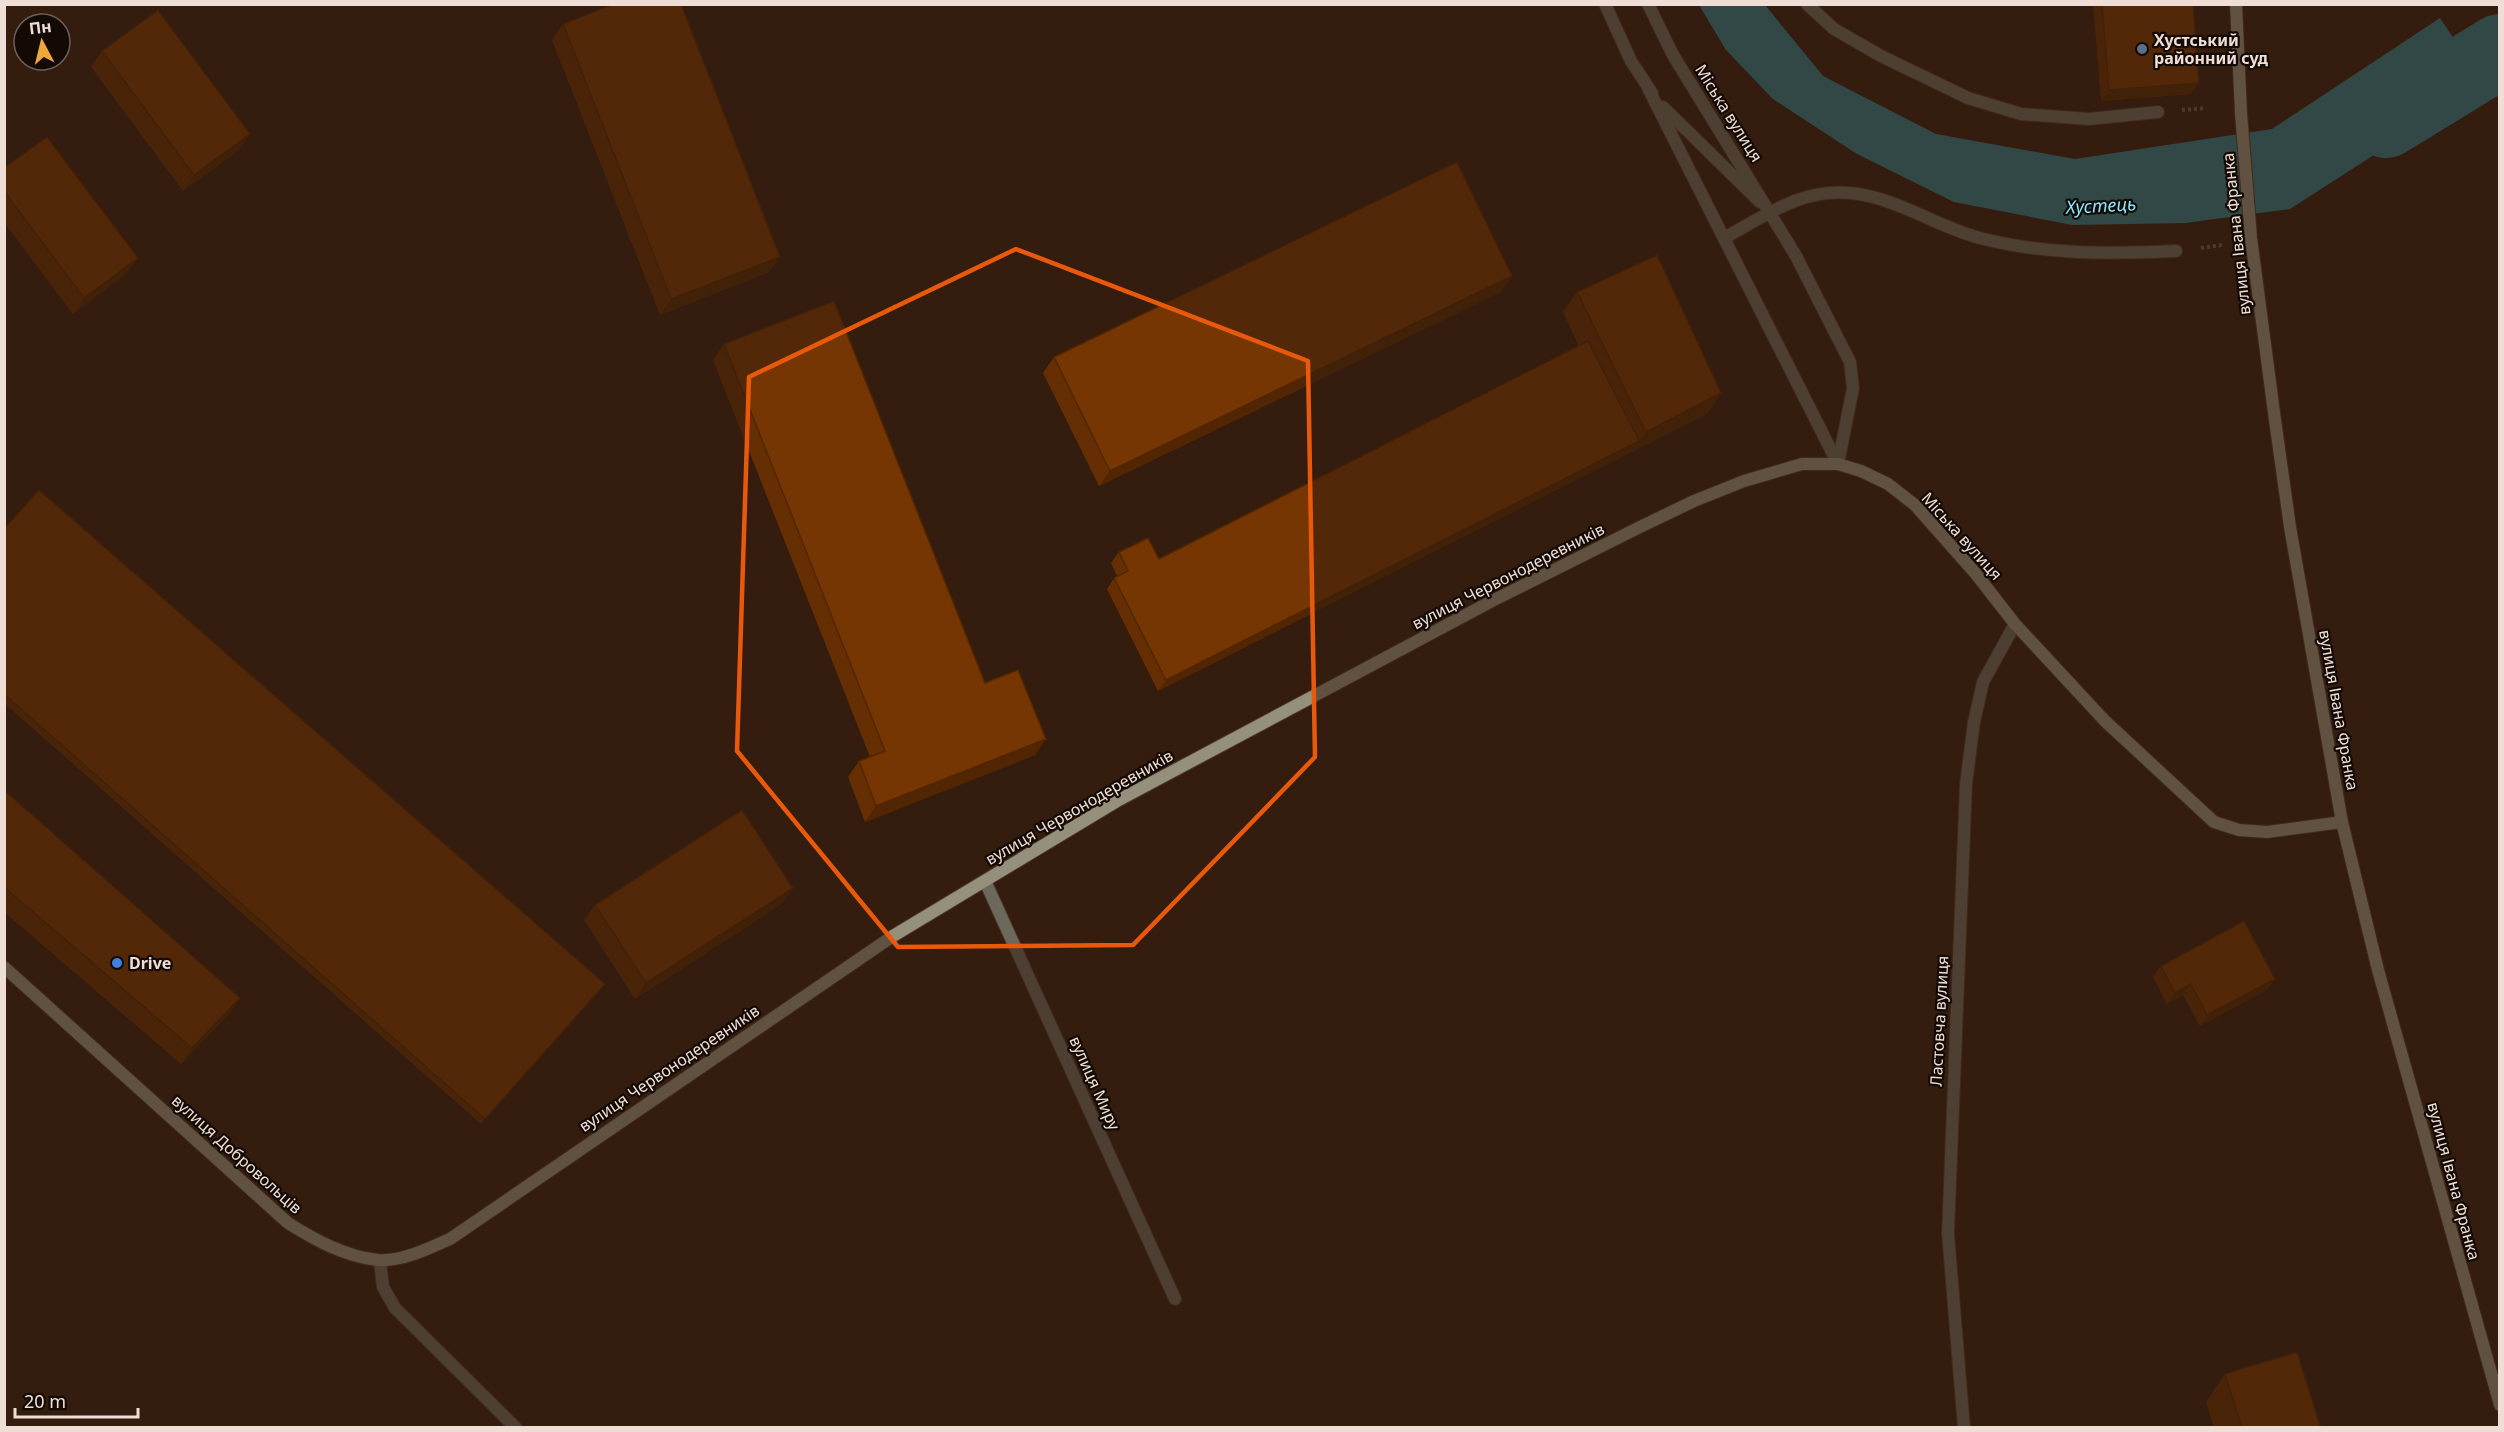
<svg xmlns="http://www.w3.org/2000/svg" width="2504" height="1432" font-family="'Noto Sans',sans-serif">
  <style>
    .water { fill: #307d8d }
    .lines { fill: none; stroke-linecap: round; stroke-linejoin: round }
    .river { stroke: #307d8d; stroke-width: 74 }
    .service-casing { stroke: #4e382b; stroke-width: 14 }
    .minor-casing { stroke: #4e382b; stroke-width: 14 }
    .secondary-casing { stroke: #4e382b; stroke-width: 14 }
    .path { stroke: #705c4f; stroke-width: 4; stroke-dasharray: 3 3; stroke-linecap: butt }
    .service { stroke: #6c695c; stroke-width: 12 }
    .minor { stroke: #6c695c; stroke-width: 12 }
    .secondary { stroke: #95907c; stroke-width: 12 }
    .wall { fill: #652e03 }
    .shaded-wall { fill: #522603 }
    .building { fill: #753604; stroke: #522603; stroke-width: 1.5 }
    .marked { fill: none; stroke: #e8590c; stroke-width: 4.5; stroke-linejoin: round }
    .service-dot { fill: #5c6f8a; stroke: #140a05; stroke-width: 2 }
    .shop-dot { fill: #3f7fe0; stroke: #140a05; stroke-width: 2 }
    .labels { text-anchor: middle; stroke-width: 4.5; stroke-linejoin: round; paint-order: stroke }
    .poi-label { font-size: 16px; font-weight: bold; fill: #eeded5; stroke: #140a05; text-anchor: start }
    .street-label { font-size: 16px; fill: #eeded5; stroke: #140a05 }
    .water-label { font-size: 18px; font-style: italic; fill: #87e8fe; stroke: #140a05 }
  </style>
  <rect width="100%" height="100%" fill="#341d0f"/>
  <!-- water -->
  <path class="water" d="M1699,5h66l58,71 113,58 139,25 197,-30 168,-111 44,66 -194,125 -105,14 -113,2 -118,-23 -97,-48 -84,-55 -47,-49z"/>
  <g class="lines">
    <!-- river -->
    <path class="river" d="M2386,121l114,-70"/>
    <!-- service casing -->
    <g class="service-casing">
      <path id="service" d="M1605,4l26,57 21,32
        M1648,88l190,376
        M1663,107l97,95
        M1724,238c32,-17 67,-42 104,-45 54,-6 102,32 152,45 65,17 130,16 196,13"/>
    </g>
    <!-- minor casing -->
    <g class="minor-casing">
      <path id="minor" d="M1648,4l25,51 123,201 54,106 3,26 -15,76
        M1807,4l27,25 47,27 87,42 53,16 68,5 69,-7
        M985,881l190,418
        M380,1261l3,26 12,21 121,120
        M1964,1428l-16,-195 18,-449 8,-62 9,-40 32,-58"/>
    </g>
    <!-- secondary casing -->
    <g class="secondary-casing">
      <path id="secondary" d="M2236,4l5,109 10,125 24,182 15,107 52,295 36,148 122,435
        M4,967l284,256c27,17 58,34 90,37 24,2 51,-12 72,-21l443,-303 224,-135 375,-200 146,-73 56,-27 50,-20 58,-17h36l23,7 27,13 27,21 61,69 39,50 90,97 109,101 25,8 28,2 75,-10"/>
    </g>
    <!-- path -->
    <path class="path" d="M2182,110l24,-2
      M2201,248l21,-3"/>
    <!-- service -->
    <use href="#service" class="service"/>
    <!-- minor -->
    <use href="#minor" class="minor"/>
    <!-- secondary -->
    <use href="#secondary" class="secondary"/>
  </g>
  <!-- wall -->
  <path class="wall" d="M2093,4h100l-2,90 -90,7z
    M563,24l206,248 -109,43 -108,-275z
    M102,51l137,99 -56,41 -92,-124z
    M4,168l123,105 -54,41 -69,-92z
    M1512,276l-11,16 -402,194 -56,-113 11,-16z
    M1577,292l144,101 -14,21 -549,277 -51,-102 7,-11 3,-2 -6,-13 8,-11 40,7 420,-213 -16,-34z
    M724,344l261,339 50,72 -170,67 -17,-45 11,-16 11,-4 -157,-397z
    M4,529l601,455 -4,5 -120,135 -477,-421z
    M4,790l236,208 -11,16 -48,50 -177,-152z
    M793,888l-11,16 -147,95 -51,-79 11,-15z
    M2161,966l106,24 -67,36 -17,-31 -16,9 -14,-27z
    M2225,1374l96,54h-107l-8,-26z"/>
  <!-- shaded-wall -->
  <path class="shaded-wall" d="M2199,83l-8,11 -90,7 8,-11z
    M250,134l-11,16 -56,41 11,-16z
    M780,257l-11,15 -109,43 11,-16z
    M138,258l-11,15 -54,41 11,-16z
    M1512,276l-11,16 -402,194 11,-15z
    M1721,393l-14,21 -549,277 8,-11 473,-239 7,-9z
    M1046,739l-11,16 -170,67 11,-16z
    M793,888l-11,16 -147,95 11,-16z
    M2275,979l-8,11 -67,36 7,-11z
    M605,984l-4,5 -120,135 4,-5z
    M2191,984l-8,11 -16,9 8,-11z
    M240,998l-11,16 -48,50 11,-16z"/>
  <!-- building -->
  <path class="building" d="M614,4h67l99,253 -109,42 -108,-275z
    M2102,4h91l6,79 -90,7z
    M158,10l92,124 -56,41 -92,-124z
    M47,137l91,121 -54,40 -80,-107v-23z
    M1457,162l55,114 -402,195 -56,-114z
    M1657,255l64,138 -75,39 -69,-140z
    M834,301l151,382 33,-13 28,69 -170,67 -17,-45 26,-10 -161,-407z
    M1588,341l51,100 -473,239 -52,-102 14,-7 -9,-19 29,-14 11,21z
    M39,490l566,494 -120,135 -481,-425v-165z
    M4,790l236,208 -48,50 -188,-161z
    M742,810l51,78 -147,95 -51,-78z
    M2244,921l31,58 -68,36 -16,-31 -16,9 -14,-27z
    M2297,1352l24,76h-79l-17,-54z"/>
  <!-- marked area -->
  <path d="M0 0H2504V1432H0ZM1016,249l292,112 7,396 -182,188 -235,2 -161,-196 12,-374z" fill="#341d0f" fill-opacity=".55" fill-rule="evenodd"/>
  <path class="marked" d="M1016,249l292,112 7,396 -182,188 -235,2 -161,-196 12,-374z"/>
  <!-- markers -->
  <circle class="service-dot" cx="2142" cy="49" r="6"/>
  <circle class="shop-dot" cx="117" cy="963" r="6"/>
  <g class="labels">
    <!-- poi labels -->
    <g class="poi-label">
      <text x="2154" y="46">Хустський<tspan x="2154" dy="18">районний суд</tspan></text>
      <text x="129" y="969">Drive</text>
    </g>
    <!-- street labels -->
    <g class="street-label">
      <text transform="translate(1729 113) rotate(58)" y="6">Міська вулиця</text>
      <text transform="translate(2236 234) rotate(-96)" y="6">вулиця Івана Франка</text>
      <text transform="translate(1962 536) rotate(48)" y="6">Міська вулиця</text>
      <text transform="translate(1508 576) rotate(-27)" y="6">вулиця Червонодеревників</text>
      <text transform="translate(2339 710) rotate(80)" y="6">вулиця Івана Франка</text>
      <text transform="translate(1079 807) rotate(-30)" y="6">вулиця Червонодеревників</text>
      <text transform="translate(1939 1021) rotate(-87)" y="6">Ластовча вулиця</text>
      <text transform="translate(669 1068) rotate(-34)" y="6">вулиця Червонодеревників</text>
      <text transform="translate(1095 1083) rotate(66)" y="6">вулиця Миру</text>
      <text transform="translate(237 1154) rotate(42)" y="6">вулиця Добровольців</text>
      <text transform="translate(2454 1181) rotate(75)" y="6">вулиця Івана Франка</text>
    </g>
    <!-- water labels -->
    <g class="water-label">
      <text transform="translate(2101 206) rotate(-3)" y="6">Хустець</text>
    </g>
  </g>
  <!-- border -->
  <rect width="2504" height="1432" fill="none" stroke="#eeded5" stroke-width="12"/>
  <!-- north arrow -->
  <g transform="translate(42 42) rotate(353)"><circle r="28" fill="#140a05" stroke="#6b5f58" stroke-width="1.5"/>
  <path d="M0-4.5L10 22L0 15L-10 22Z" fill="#eda83c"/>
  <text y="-9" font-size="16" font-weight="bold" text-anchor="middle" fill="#eeded5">Пн</text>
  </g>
  <!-- scale -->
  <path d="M15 1408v9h123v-9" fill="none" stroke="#eeded5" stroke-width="3"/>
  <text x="24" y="1408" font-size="18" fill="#eeded5" stroke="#140a05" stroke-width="4.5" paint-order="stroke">20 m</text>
</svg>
